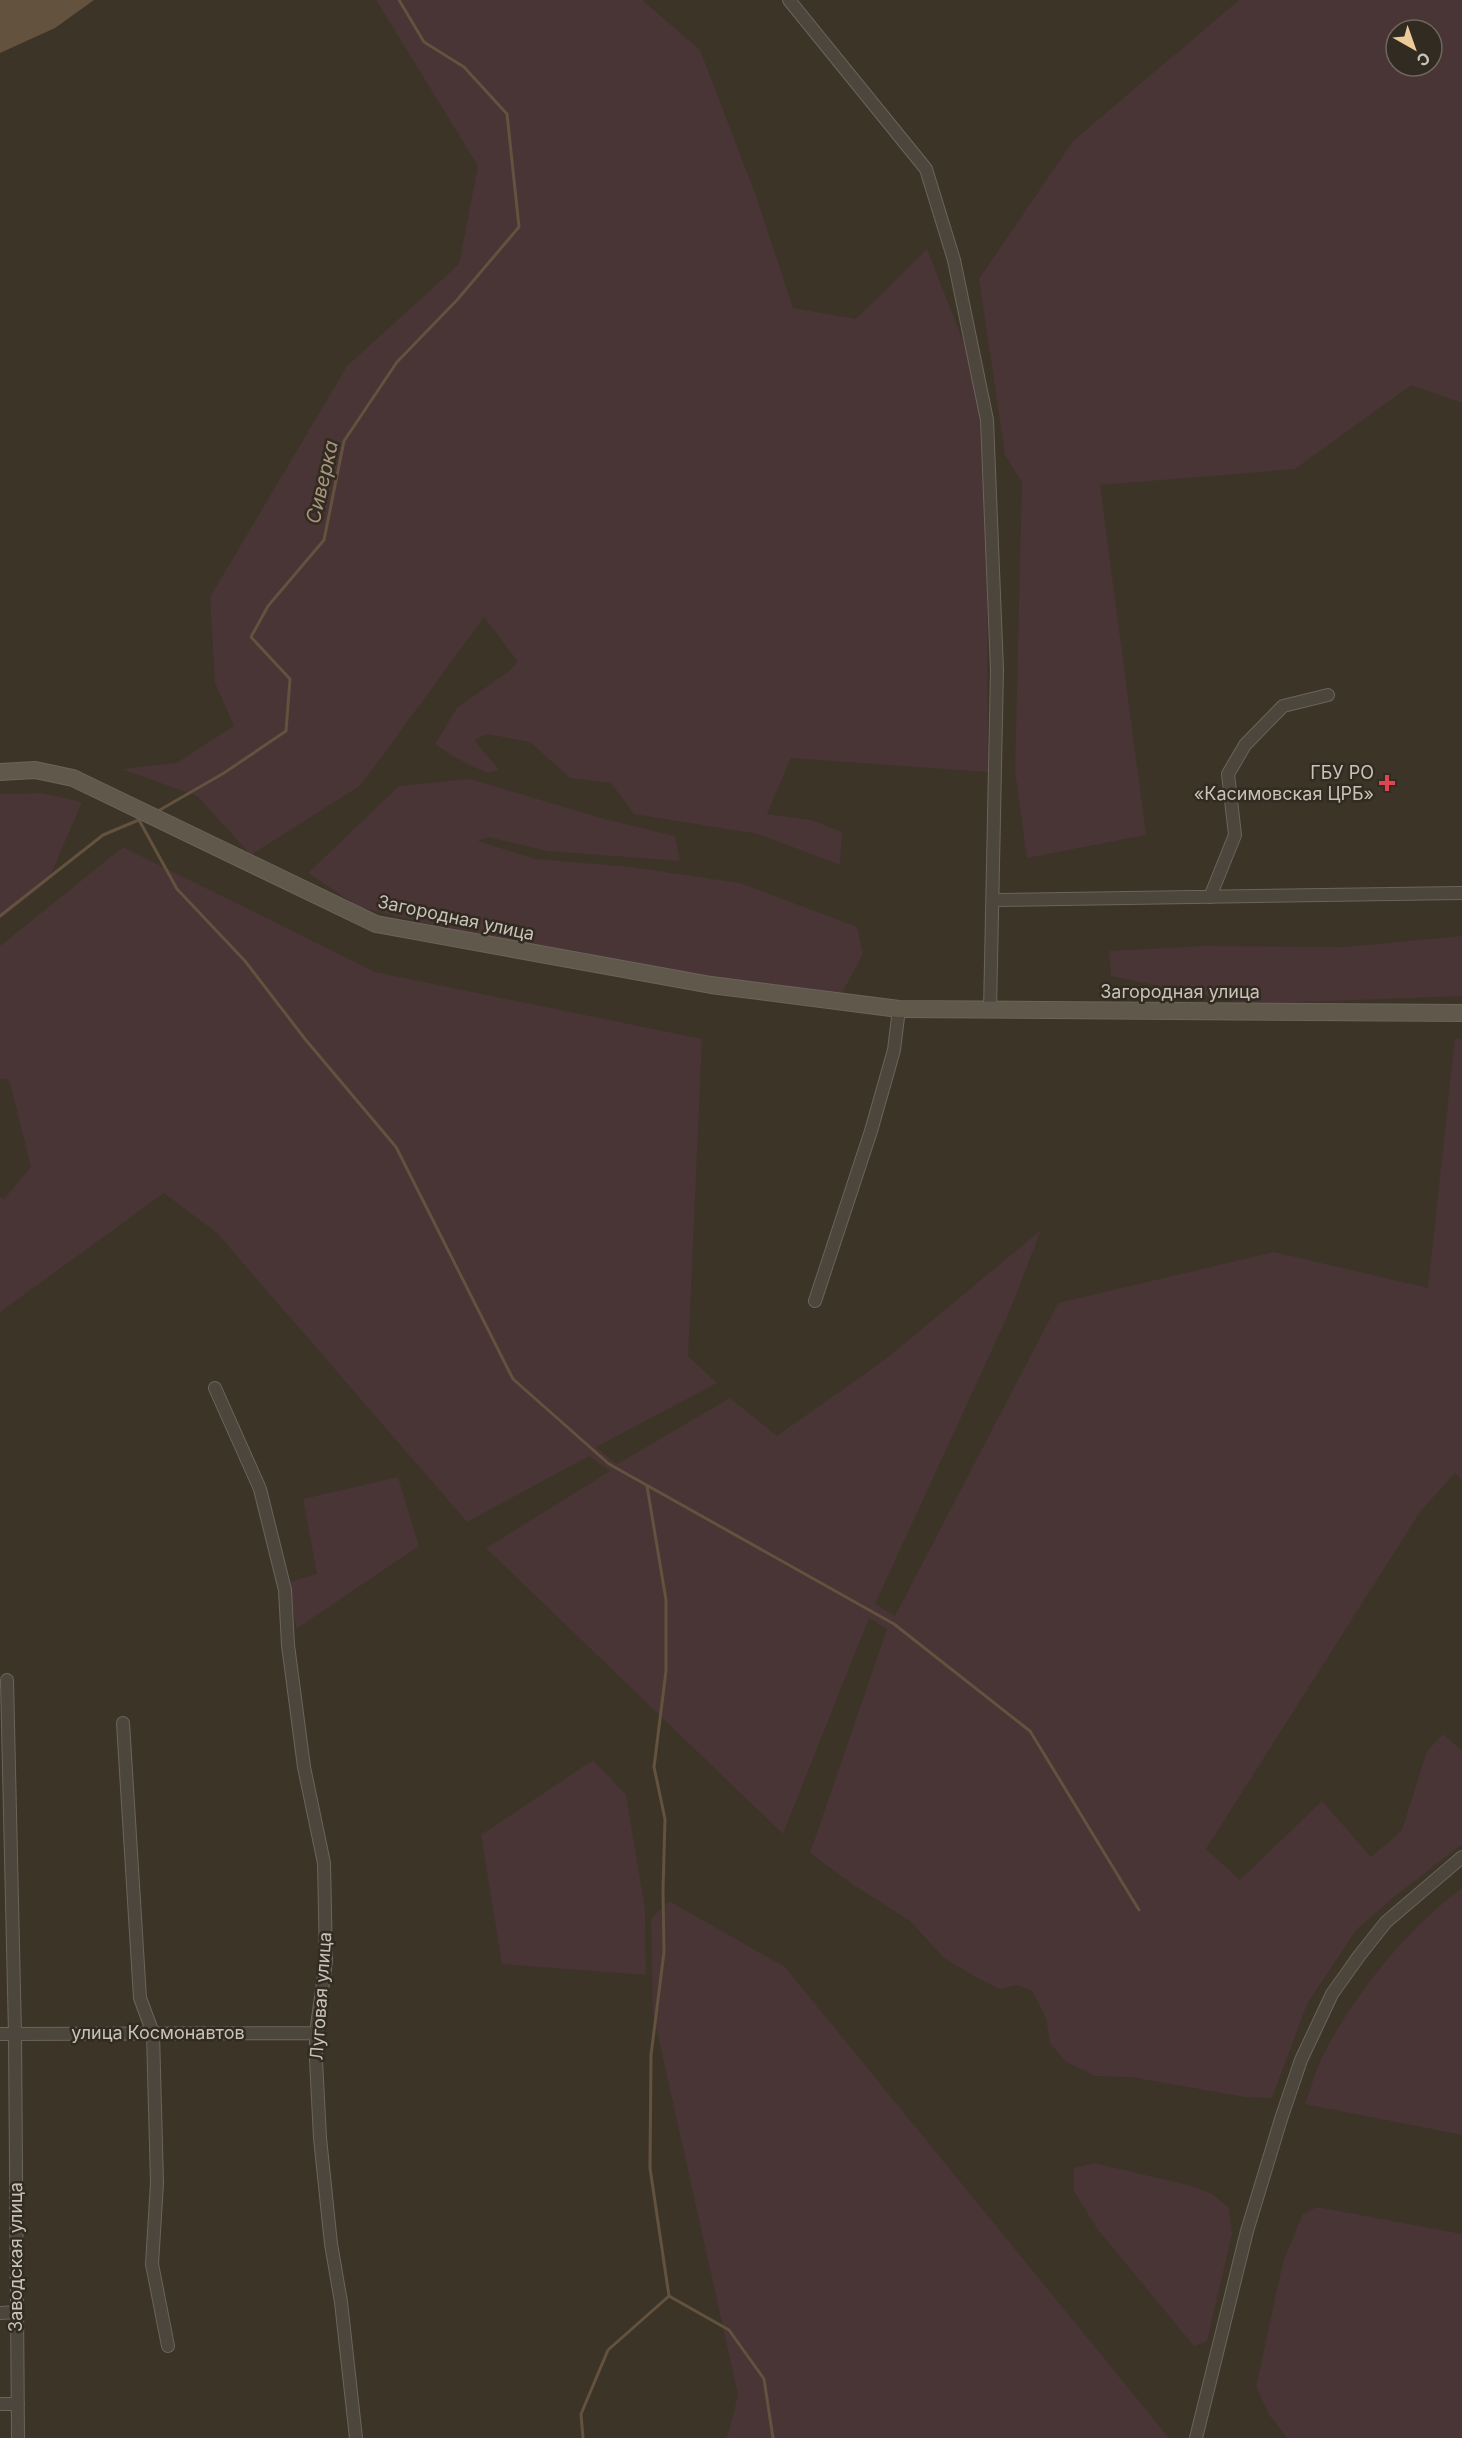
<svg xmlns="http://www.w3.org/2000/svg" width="1462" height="2438" font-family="Inter,sans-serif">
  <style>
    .green { fill: #493436; fill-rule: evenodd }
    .water { fill: #62523e }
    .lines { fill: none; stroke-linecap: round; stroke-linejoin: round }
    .stream { stroke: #62523e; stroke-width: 3 }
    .street-casing { stroke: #6b645a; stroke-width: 14 }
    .secondary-casing { stroke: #6b645a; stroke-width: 18 }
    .street { stroke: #4d463c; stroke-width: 12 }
    .secondary { stroke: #60584a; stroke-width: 16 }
    .health-dot { fill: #e0444e; stroke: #322b21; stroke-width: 2 }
    .labels { text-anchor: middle; stroke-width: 5; stroke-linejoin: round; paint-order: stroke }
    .poi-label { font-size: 18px; fill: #c8c2b8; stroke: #322b21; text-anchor: end }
    .street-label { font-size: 18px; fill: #c8c2b8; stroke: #322b21 }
    .water-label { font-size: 20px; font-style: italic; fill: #a7957c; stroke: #322b21 }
  </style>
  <rect width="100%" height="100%" fill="#3d3428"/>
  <!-- green -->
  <path class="green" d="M376,0h266l58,50 56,146 37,112 63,11 71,-70 38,97 21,86 2,340 -197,-14 -24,56 44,6 31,12 -2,33 -82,-31 -124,-20 -23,-31 -41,-5 -40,-36 -43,-8 -13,6 25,30 -12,3 -33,-16 -19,-13 22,-36 52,-37 9,-9 -34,-45 -123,168 -110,70 -54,-59 -76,-27 55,-6 58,-37 -19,-43 -5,-86 137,-231 112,-102 19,-98z
    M1239,0h223v403l-51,-18 -116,84 -195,16 46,350 -119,23 -12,-87 7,-289 -17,-27 -26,-176 94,-138zM1396,30h36v36h-36z
    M470,779l131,39 74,18 5,25 -132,-10 -60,-14 -10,4 57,18 96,8 109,16 117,44 6,27 -21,39 -34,-2 -106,-14 -208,-37 -135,-33 -51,-34 91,-87z
    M42,793l40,9 -34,79 -44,35 -4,-1v-121z
    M123,847l252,125 327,67 -14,317 29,27 -121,64 21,17 113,-66 47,38 110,-78 154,-128 -33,85 -133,289 20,12 163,-313 216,-51 154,36 27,-250 7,2v440l-7,-7 -35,39 -214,337 34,31 82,-79 49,56 31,-27 25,-79 16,-17 19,17v93l-73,57 -32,28 -50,75 -35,94 -27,-1 -114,-20 -35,-1 -30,-14 -16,-19 -4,-25 -14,-27 -14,-6 -19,4 -25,-13 -31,-19 -33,-36 -55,-35 -45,-33 77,-224 -18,-11 -86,216 -297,-286 124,-77 -21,-15 -122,66 -250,-289 -53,-40 -164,119v-115l4,2 27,-32 -22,-88h-9v-133z
    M1462,936v60l-215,8 -136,-28 -2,-25 95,-5 141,1z
    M398,1477l21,69 -123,83 -7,-47 28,-8 -14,-75z
    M593,1760l33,35 19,114 1,66 -144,-11 -21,-129z
    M1462,1888v247l-157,-31c6,-15 10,-33 17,-47 34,-65 82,-125 140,-169z
    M669,1901l116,66 384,471h-444l3,-3 10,-40 -85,-382 -2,-94z
    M1094,2163l98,23 19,7 18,15 3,26 -25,107 -13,5 -96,-116 -24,-39v-23z
    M1317,2207l145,27v204h-175l-17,-22 -14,-29 27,-125 20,-48z"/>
  <!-- water -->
  <path class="water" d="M0,0h94l-39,28 -55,25z"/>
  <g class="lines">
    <!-- stream -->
    <path class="stream" d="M158,811l66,-38 62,-42 4,-52 -39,-42 17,-31 56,-66 20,-99 53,-79 60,-62 62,-73 -12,-113 -43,-47 -40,-25 -25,-42
      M139,820l38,69 68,72 60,78 91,108 117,232 96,85 285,160 136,107 109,179
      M0,916l103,-81 38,-16
      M647,1486l19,114v71l-12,96 11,52 -2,71 1,62 -13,103 -1,113 19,128
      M669,2296l60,34 35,49 9,59
      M583,2438l-2,-24 27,-64 61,-54"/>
    <!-- street casing -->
    <g class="street-casing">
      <path id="street" d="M789,0l137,169 28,91 33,160 10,250 -7,341
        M1210,897l25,-62 -7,-61 17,-29 38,-39 45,-11
        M993,900l469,-7
        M815,1301l56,-170 23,-81 5,-41
        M215,1388l45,101 25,101 3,55 16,122 20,96 2,98 -10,72v27l4,78 11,106 10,58 15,136
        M7,1680l8,354 3,404
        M123,1723l17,275 13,35 4,150 -5,81 16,82
        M0,2034l316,-1
        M0,2313l17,-1
        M0,2404h18
        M1196,2438l51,-207 34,-112 20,-59 31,-66 27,-38 27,-34 76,-65"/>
    </g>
    <!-- secondary casing -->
    <g class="secondary-casing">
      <path id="secondary" d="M0,772l35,-2 38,8 303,146 335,61 188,24 563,4"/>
    </g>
    <!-- street -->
    <use href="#street" class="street"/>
    <!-- secondary -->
    <use href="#secondary" class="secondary"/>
  </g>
  <!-- markers -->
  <path class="health-dot" d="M1384 774h6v6h6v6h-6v6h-6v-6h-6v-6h6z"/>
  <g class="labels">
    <!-- poi labels -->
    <g class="poi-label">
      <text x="1374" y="779">ГБУ РО<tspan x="1374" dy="21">«Касимовская ЦРБ»</tspan></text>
    </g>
    <!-- street labels -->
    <g class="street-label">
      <text transform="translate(456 918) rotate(12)" y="6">Загородная улица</text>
      <text x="1180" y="998">Загородная улица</text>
      <text transform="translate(321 1996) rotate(-86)" y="6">Луговая улица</text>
      <text x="158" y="2039">улица Космонавтов</text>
      <text transform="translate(16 2257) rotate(-90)" y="6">Заводская улица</text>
    </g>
    <!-- water labels -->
    <g class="water-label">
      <text transform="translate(322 482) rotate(-77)" y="7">Сиверка</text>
    </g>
  </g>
  <!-- north arrow -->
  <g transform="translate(1414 48) rotate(140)"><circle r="28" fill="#322b21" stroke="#6e675d" stroke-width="1.5"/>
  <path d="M0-4.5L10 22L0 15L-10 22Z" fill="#eccb99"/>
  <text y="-9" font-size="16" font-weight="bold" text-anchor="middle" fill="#c8c2b8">С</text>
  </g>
</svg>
